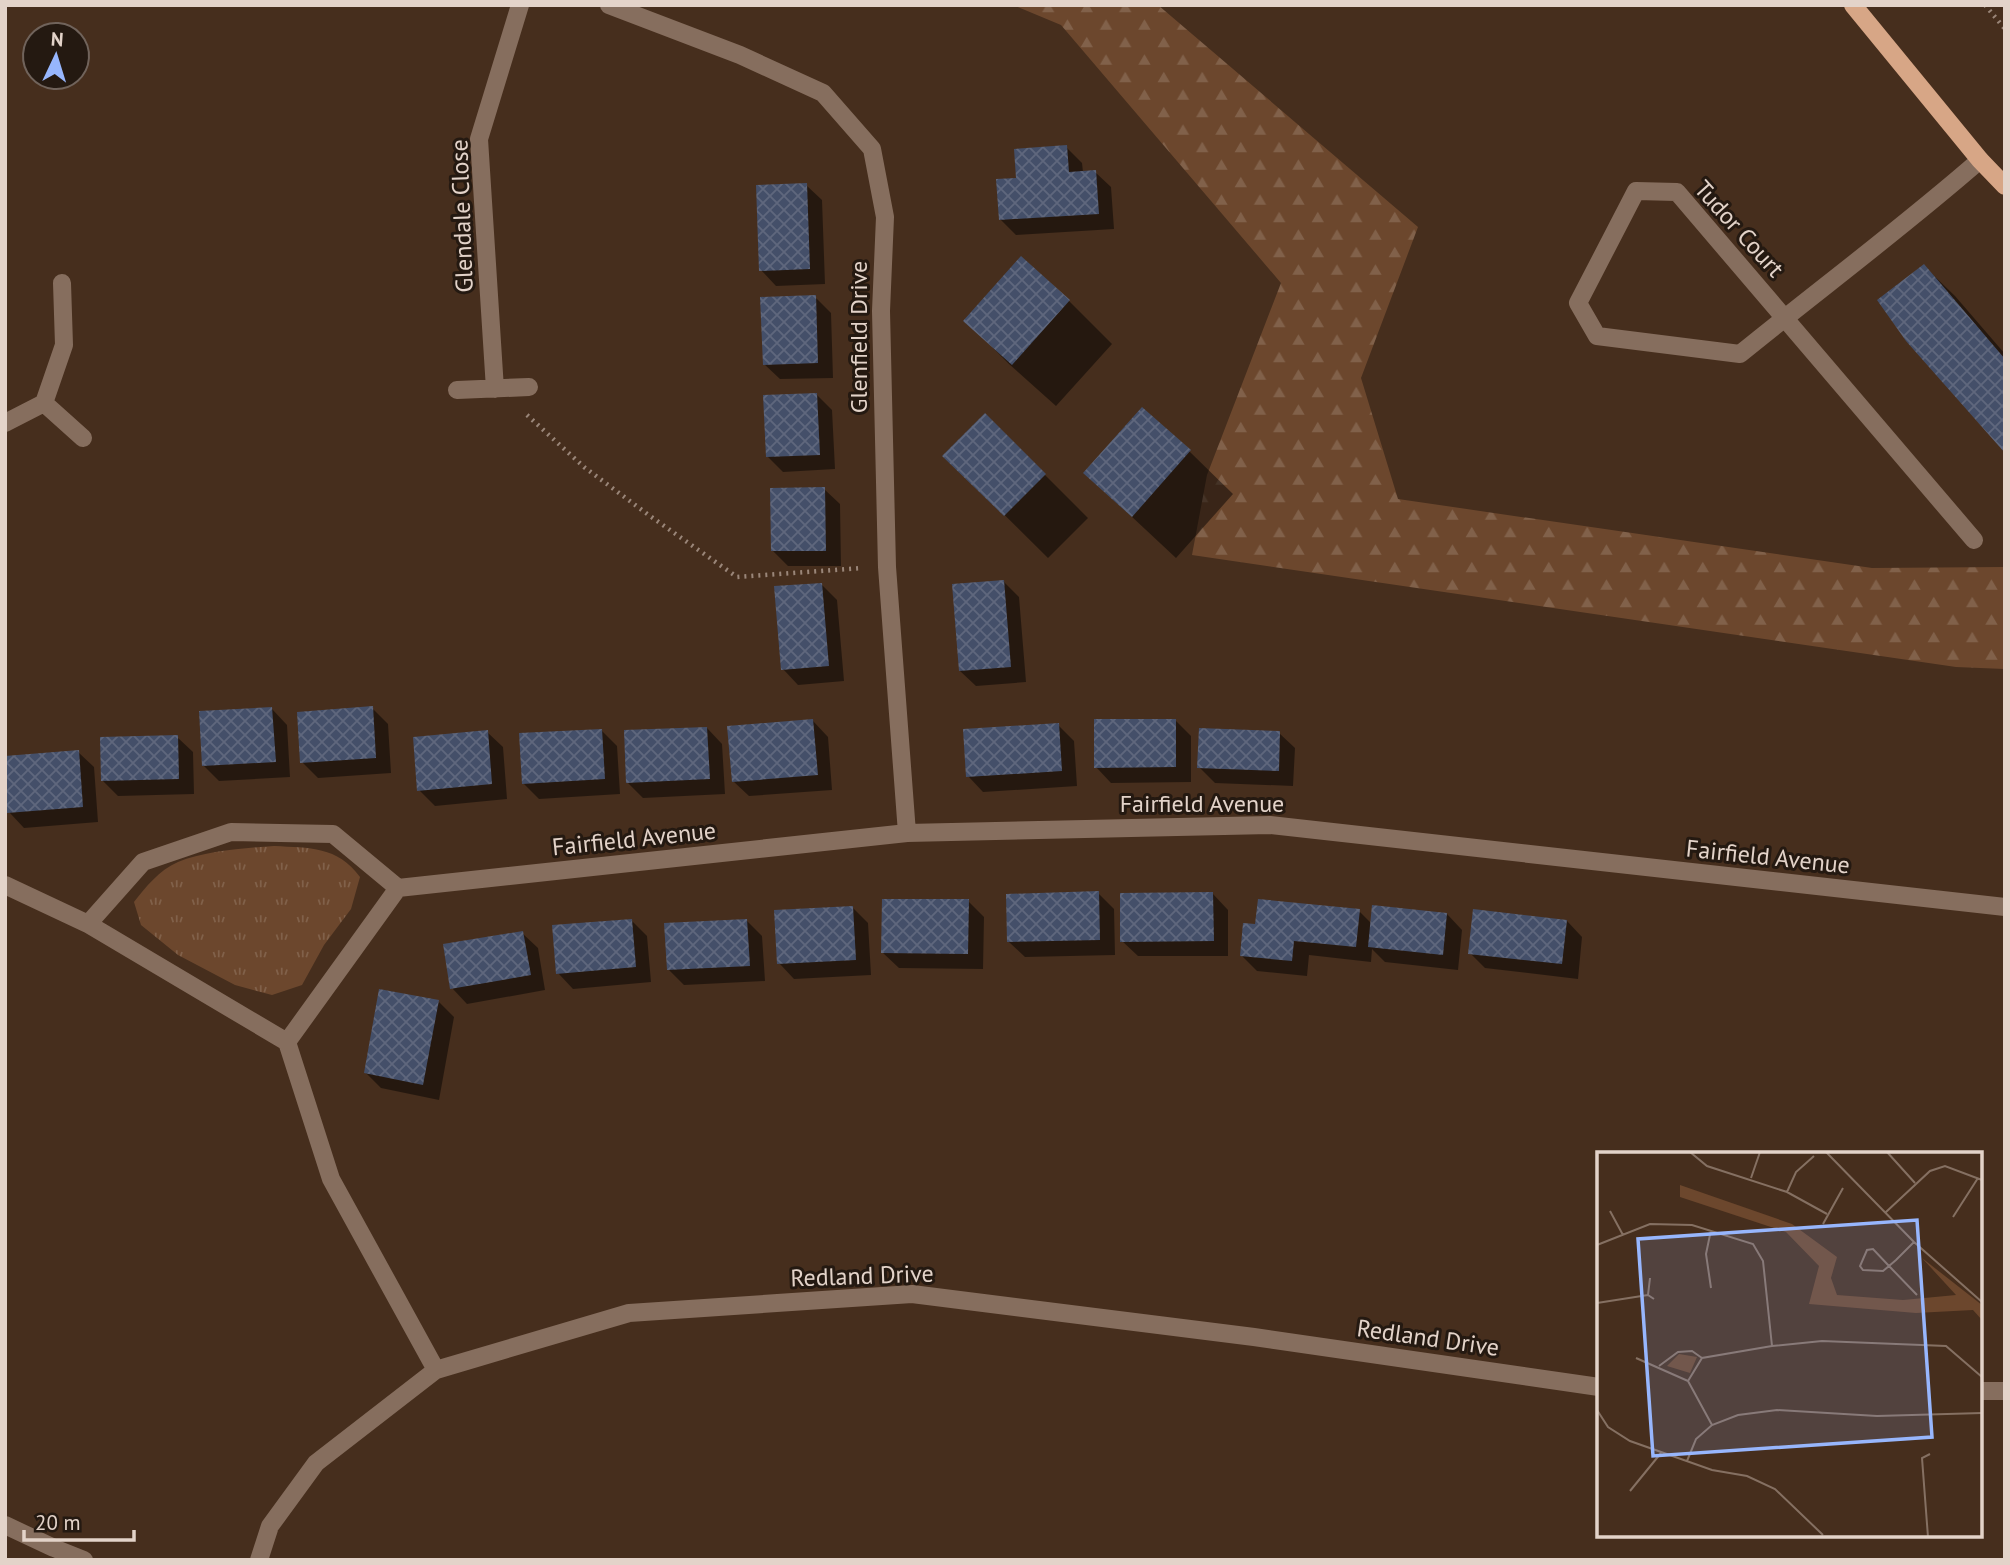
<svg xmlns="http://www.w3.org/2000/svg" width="2010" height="1565" font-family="'PT Sans',sans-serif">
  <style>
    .grass { fill: url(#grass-tufts) }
    .forest { fill: url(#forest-firs) }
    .shadow { fill: #0007 }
    .building { fill: url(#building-cross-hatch) }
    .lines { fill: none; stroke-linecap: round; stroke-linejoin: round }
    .path { stroke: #9a8679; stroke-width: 4.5; stroke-dasharray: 2 5; stroke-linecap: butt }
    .minor { stroke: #866e5e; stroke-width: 18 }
    .major { stroke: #d7a686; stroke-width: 18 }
    .labels { text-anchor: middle; stroke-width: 6; stroke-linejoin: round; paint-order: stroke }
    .street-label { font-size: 24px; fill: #e3d3c9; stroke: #241911 }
    .inset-road { fill: none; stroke: #857062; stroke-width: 2 }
    .view { fill: #97b6fd; fill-opacity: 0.15; stroke: #97b6fd; stroke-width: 3.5 }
    .inset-edge { fill: none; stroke: #e3d3c9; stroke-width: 3.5 }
  </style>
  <defs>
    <pattern id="grass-tufts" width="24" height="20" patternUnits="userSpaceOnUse" patternTransform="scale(1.75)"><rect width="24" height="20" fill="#6c472d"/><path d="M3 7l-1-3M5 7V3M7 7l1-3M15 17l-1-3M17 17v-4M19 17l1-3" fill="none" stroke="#81614a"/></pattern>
    <pattern id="forest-firs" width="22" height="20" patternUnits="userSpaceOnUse" patternTransform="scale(1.75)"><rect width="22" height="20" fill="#6c472d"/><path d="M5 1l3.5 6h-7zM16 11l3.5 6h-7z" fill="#81614a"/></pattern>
    <pattern id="building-cross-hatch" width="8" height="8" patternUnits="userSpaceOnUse" patternTransform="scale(1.75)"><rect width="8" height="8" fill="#444f69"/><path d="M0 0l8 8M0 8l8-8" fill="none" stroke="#5f677d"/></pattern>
  </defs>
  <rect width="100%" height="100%" fill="#462e1d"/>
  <!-- grass -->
  <path class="grass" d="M274,846c36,2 63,0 86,31l-9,32 -27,36 -22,40 -30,10 -37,-10 -57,-30 -37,-30 -7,-23c12,-15 25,-32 44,-40 27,-11 67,-14 96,-16z"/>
  <!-- forest -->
  <path class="forest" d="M1013,5h145l260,222 -57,151 37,121 474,69 133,-1v102l-49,-2 -764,-112 15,-80 74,-192 -220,-258z"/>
  <!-- shadow -->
  <path class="shadow" d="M1066,147l16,16 1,9h12l16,15 3,42 -98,6 -15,-15z
    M806,185l16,15 3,84 -49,2 -15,-16z
    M1021,258l48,43 43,43 -56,62 -47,-42 -43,-43z
    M1924,266l31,30 50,58v97z
    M815,297l16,16 2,65 -53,1 -16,-15z
    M816,394l16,16 3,59 -52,3 -16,-16z
    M1143,409l47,43 43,42 -57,64 -91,-85z
    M985,415l103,103 -40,40 -103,-102z
    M824,489l16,15 1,62h-53l-15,-15z
    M1004,582l15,15 7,85 -50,4 -16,-15z
    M821,584l16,16 7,81 -46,4 -15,-16z
    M372,708l16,16 3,49 -73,5 -16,-16z
    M272,709l15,16 3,52 -71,4 -16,-16z
    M1175,720l16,16v46l-80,1 -15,-16z
    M813,721l15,16 4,53 -83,6 -16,-15z
    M1058,725l16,16 3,45 -94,6 -15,-16z
    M707,728l15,16 3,50 -82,4 -15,-15z
    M601,730l16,16 3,48 -81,5 -16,-16z
    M487,732l16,15 4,52 -72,7 -16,-16z
    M1279,733l16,15 -2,38 -78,-3 -16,-16z
    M177,737l16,15 1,42 -76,2 -15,-15z
    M78,752l16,15 4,55 -74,6 -15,-16 -4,-54z
    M1098,893l16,16 1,46 -90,2 -16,-15z
    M1213,894l15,16v46h-90l-16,-15z
    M968,901l16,16 -1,52 -84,-1 -16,-15z
    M852,907l16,16 3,52 -77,4 -15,-16z
    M1359,911l13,13 75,-10 15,16 -4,40 -73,-8 -13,-13 -1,13 -62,-7 -2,21 -50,-5 -16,-16 16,-29z
    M631,920l16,16 4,46 -78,7 -15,-16z
    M746,920l16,16 3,45 -81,4 -15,-15z
    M1567,921l15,16 -4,42 -93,-11 -15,-15z
    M522,933l16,15 7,42 -78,14 -15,-16z
    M439,1002l15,15 -15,83 -58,-12 -15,-15z"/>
  <!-- building -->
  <path class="building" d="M1067,145l2,27 27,-2 3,44 -100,6 -3,-41 20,-1 -2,-29z
    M807,183l3,86 -51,2 -3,-86z
    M1021,256l49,44 -58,65 -49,-44z
    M1924,264l81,95v94l-99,-112 -29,-41z
    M816,295l2,68 -55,2 -3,-68z
    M817,393l3,62 -54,2 -3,-62z
    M1142,407l49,43 -59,67 -49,-44z
    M985,413l61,61 -42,42 -62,-60z
    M825,487l1,64h-55l-1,-63z
    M1004,580l7,87 -52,4 -7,-87z
    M822,583l7,83 -48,4 -7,-84z
    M373,706l3,52 -76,5 -3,-51z
    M272,707l4,55 -74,4 -3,-55z
    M813,719l5,56 -86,7 -5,-56z
    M1094,719h82v48l-82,1z
    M1059,723l3,48 -96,6 -3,-48z
    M707,727l3,52 -84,4 -2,-53z
    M1199,728l81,3 -1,40 -82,-3z
    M602,729l3,50 -83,5 -3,-51z
    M488,730l4,54 -75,7 -4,-54z
    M178,735l1,44 -78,2 -1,-44z
    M79,750l4,57 -76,6 -2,-57z
    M1099,891l1,49 -93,2 -1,-48z
    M1213,892l1,49 -94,1v-49z
    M882,899h87l-1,55 -87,-1z
    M1258,899l102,10 -4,38 -62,-6 -2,20 -52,-5 3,-33 12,1z
    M1372,905l75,8 -4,42 -75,-8z
    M853,906l3,54 -79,4 -3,-54z
    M1473,909l94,11 -5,44 -94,-10z
    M632,919l4,48 -80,7 -4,-49z
    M747,919l3,47 -83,4 -3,-47z
    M523,931l8,44 -81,14 -7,-45z
    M379,989l60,11 -16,85 -59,-12z"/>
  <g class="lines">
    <!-- path -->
    <path class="path" d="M1985,5l20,24
      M527,415l57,52 66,49 87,61 125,-9"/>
    <!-- minor -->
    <path class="minor" d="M609,5l131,50 83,38 49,56 13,68 -4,94 6,256 20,266
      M62,283l2,62 -20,58 39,35
      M495,389l-16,-250 41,-134
      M457,390l72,-3
      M5,423l39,-20
      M1974,540l-297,-348 -41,-1 -58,112 19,33 143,18c80,-65 162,-126 240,-194
      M5,885l83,39 199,118
      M88,924l55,-62 88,-30 102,2 65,54
      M436,1370l-105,-191 -44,-137 111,-154 509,-55 363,-8 735,82
      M1980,1391h25
      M5,1525l49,23 30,12
      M259,1560l11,-34 46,-63 120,-93 193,-57 283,-19 342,43 345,50"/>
    <!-- major -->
    <path class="major" d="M1853,5l127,155 25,26"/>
  </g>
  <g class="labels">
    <!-- street labels -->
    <g class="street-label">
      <text transform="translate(462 216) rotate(-92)" y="8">Glendale Close</text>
      <text transform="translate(1739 229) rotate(48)" y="8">Tudor Court</text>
      <text transform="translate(859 337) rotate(-90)" y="8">Glenfield Drive</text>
      <text x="1202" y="812">Fairfield Avenue</text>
      <text transform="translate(634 839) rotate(-6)" y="8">Fairfield Avenue</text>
      <text transform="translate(1768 857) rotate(6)" y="8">Fairfield Avenue</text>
      <text transform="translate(862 1276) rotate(-2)" y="8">Redland Drive</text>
      <text transform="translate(1428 1338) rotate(8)" y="8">Redland Drive</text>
    </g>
  </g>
  <!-- overview -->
  <g transform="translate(1597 1152)">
    <rect width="385" height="385" fill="#462e1d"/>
    <path d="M82,202l18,3 -7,16 -23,-7z" fill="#6c472d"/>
    <path d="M83,33l112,39 45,33 -6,21 6,17 66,5 53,-5 -34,-37 60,47v15l-9,-10 -57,3 -107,-9 10,-38 -33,-34 -106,-35z" fill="#6c472d"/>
    <path class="inset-road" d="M93,0l17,14 80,26 40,22M229,0l88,90 68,60M290,0l28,31M154,26l9,-26M190,40l9,-20 18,-16M13,59l13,24M289,60l44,-41 15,-5 37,14M356,65l25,-39M226,72l20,-36M317,90l-18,18 -7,6 -6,5 -20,-1 -3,-4 7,-16 6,-1 16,17 28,29M0,93l53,-21 42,1 61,19 10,17 9,85M53,126l-2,17 6,4M114,136l-5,-34 5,-24M0,151l51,-8M39,206l52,23M62,214l19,-14 14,-1 10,7M0,258l11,17 22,14 82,29 35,6 28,13 48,46M115,273l-24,-44 14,-23 70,-12 50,-5 124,5 36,31M90,309l9,-22 16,-14 26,-10 39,-5 100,6 105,-3M33,339l31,-38M331,385l-6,-79 8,-4"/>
    <path class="view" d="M320,68l15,217 -279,19 -15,-217z"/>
    <rect width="385" height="385" class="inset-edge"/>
  </g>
  <!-- border -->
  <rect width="2010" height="1565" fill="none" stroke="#e3d3c9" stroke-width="14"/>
  <!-- north arrow -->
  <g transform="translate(56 56) rotate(4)"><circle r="33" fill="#241911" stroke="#70635b" stroke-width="2"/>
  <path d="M0-5L12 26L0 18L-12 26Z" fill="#97b6fd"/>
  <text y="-10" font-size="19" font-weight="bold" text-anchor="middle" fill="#e3d3c9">N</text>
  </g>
  <!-- scale -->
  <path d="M24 1530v10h110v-10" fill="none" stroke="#e3d3c9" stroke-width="3.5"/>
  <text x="35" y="1530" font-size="21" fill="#e3d3c9" stroke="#241911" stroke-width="5" paint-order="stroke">20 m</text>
</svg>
